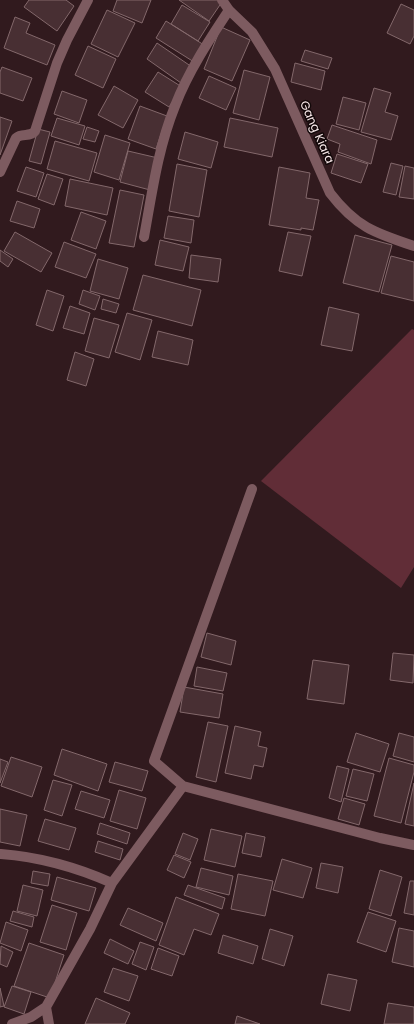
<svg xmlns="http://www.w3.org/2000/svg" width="414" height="1024" font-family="Poppins,sans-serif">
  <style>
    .green { fill: #612d37 }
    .building { fill: #482f33; stroke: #83686b }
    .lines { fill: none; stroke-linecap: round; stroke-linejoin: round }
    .minor { stroke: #7d5b60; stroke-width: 10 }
    .labels { text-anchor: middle; stroke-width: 3; stroke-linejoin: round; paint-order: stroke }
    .street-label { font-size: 12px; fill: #f8e8e9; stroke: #120809 }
  </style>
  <rect width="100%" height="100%" fill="#311a1e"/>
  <!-- green -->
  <path class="green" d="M412,329l2,1v237l-13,21 -140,-107z"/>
  <!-- building -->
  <path class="building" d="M29,0h37l8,6 -17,25 -33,-24z
    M117,0h34l-9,23 -29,-12z
    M179,0h40l3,2 -13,19z
    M401,4l13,6v26l-4,8 -23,-11z
    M182,5l28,17 -12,19 -27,-17z
    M107,10l28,13 -17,34 -27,-13z
    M15,17l15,6 -4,10 29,12 -8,20 -43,-17z
    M166,21l38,24 -10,17 -38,-24z
    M221,27l29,13 -18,41 -28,-12z
    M157,43l35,24 -11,16 -34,-24z
    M88,46l28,13 -13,29 -28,-13z
    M305,50l27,8 -4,11 -27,-8z
    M295,63l30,8 -4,19 -30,-8z
    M2,67l30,11 -9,23 -23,-8v-21z
    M244,70l26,7 -11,43 -26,-7z
    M158,72l24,15 -13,20 -24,-15z
    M209,76l27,12 -10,22 -27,-12z
    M114,86l24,14 -15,28 -25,-13z
    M374,88l17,5 -6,19 13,4 -7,24 -30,-8z
    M62,91l25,9 -8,23 -25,-9z
    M343,97l23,6 -7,27 -23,-6z
    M140,106l27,10 -11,33 -28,-10z
    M0,117l12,4 -12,34z
    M57,118l28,8 -6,19 -28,-9z
    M230,118l48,10 -6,29 -48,-10z
    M332,125l45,15 -6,24 -33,-12 2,-8 -13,-5z
    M87,127l12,4 -4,11 -12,-3z
    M38,129l12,3 -9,32 -12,-3z
    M185,132l33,10 -7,26 -33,-9z
    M105,135l25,8 -11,37 -25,-8z
    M55,141l42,12 -8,28 -42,-12z
    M128,151l30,7 -8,32 -30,-8z
    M337,154l31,10 -7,19 -30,-10z
    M391,163l12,3 -7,29 -13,-3z
    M177,164l30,6 -8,47 -30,-6z
    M405,166l9,2v31l-15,-2z
    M26,167l18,6 -8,24 -19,-6z
    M279,167l31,6 -4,25 13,2 -6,30 -12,-2v2l-32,-5z
    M47,174l16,5 -9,26 -16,-6z
    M70,179l43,9 -6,27 -42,-9z
    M120,190l24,5 -10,52 -25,-4z
    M17,201l23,8 -6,19 -24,-7z
    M81,212l25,9 -10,28 -25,-9z
    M168,216l26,4 -3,23 -27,-5z
    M15,232l37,21 -11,19 -37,-21z
    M288,232l23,4 -9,40 -23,-5z
    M355,235l37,10 -13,47 -36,-9z
    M160,240l29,7 -6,24 -28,-6z
    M64,242l32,12 -10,24 -31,-11z
    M0,250l13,9 -5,8 -8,-6z
    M191,255l30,4 -3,23 -29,-4z
    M391,256l23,6v39l-33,-8z
    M98,259l30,9 -9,31 -29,-8z
    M143,275l58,15 -9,36 -59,-16z
    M47,290l17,6 -11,35 -17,-6z
    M83,290l17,6 -5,14 -16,-6z
    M103,299l16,5 -3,9 -15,-4z
    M70,306l20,7 -6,21 -21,-6z
    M329,307l30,7 -7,37 -31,-6z
    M127,313l25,7 -12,40 -25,-8z
    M94,318l25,7 -10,33 -24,-7z
    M158,331l35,9 -5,25 -36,-8z
    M75,352l19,7 -8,27 -19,-6z
    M207,633l29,8 -5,24 -30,-8z
    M393,653l21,2 -1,28 -23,-3z
    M313,660l36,5 -5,39 -37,-5z
    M197,667l30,6 -4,18 -29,-5z
    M184,687l39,7 -4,24 -39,-6z
    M208,722l20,4 -12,56 -20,-5z
    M235,726l26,6 -3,14 9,2 -4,19 -9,-2 -3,14 -26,-6z
    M356,733l33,11 -9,28 -33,-10z
    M399,733l15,4v25l-21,-6z
    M62,749l45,15 -9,27 -44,-16z
    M11,757l31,10 -10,30 -31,-11z
    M389,758l25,7v7l-13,51 -27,-7z
    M0,759l8,3 -8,21z
    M115,762l33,9 -6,20 -33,-9z
    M337,766l12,3 -8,33 -12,-4z
    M353,769l21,5 -7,27 -21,-5z
    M53,780l19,5 -10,31 -18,-6z
    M414,783v43l-9,-2z
    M119,790l27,8 -9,31 -27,-8z
    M81,791l29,9 -6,18 -29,-9z
    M344,798l21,6 -6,21 -21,-6z
    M0,809l27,6 -7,31 -20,-4z
    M45,819l31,9 -7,22 -31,-9z
    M100,823l30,10 -3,11 -30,-10z
    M211,829l31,7 -7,31 -31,-7z
    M183,833l15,6 -8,21 -15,-6z
    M246,833l19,4 -4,20 -19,-4z
    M98,841l25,8 -3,11 -25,-8z
    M174,855l17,7 -7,16 -17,-8z
    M282,859l30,9 -9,30 -30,-8z
    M321,863l22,4 -5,26 -22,-5z
    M201,868l32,8 -4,19 -33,-8z
    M380,870l22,7 -11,39 -22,-7z
    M33,871l17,3 -2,12 -17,-3z
    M238,874l35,7 -8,35 -34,-7z
    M57,877l39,11 -7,23 -38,-11z
    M410,881h4v34l-10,-2z
    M23,885l20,5 -6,26 -20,-5z
    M188,885l37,13 -3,11 -38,-14z
    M176,897l43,17 -8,21 -17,-6 -10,26 -25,-10z
    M52,905l25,8 -11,37 -26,-8z
    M128,908l35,15 -7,18 -36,-16z
    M13,911l21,6 -2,10 -22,-6z
    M368,912l28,9 -10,31 -29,-10z
    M6,922l22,8 -7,21 -21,-8z
    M399,928l15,3v36l-22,-5z
    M270,929l23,7 -9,30 -22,-7z
    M223,935l35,11 -5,18 -35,-11z
    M110,939l24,12 -6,13 -24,-11z
    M140,942l14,5 -8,23 -14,-6z
    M29,943l35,12 -14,43 -36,-12z
    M1,946l12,6 -6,15 -7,-3z
    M158,948l21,8 -7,20 -21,-7z
    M113,968l25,8 -9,25 -25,-9z
    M328,974l29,6 -7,31 -29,-7z
    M12,986l19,6 -7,22 -20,-7z
    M0,988l4,18 -4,1z
    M96,998l34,15 -5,11h-40z
    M388,1003l26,4v17h-30z
    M237,1016l23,8h-25z"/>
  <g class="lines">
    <!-- minor -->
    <path class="minor" d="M222,0l7,10 23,22 23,37 55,124c26,34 45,40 84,53
      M0,172l16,-34c6,-6 14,0 19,-7l22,-68 10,-23 21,-40
      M144,237c8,-44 14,-89 31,-131 13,-34 34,-66 54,-96
      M183,786l-29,-25 98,-272
      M1,854c39,3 75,13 111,29
      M46,1007l3,17
      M12,1024l19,-7 15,-10 44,-78 22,-46 71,-97 197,52 34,7"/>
  </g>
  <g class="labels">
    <!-- street labels -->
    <g class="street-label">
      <text transform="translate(317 132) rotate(66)" y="4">Gang Kiara</text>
    </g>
  </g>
</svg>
